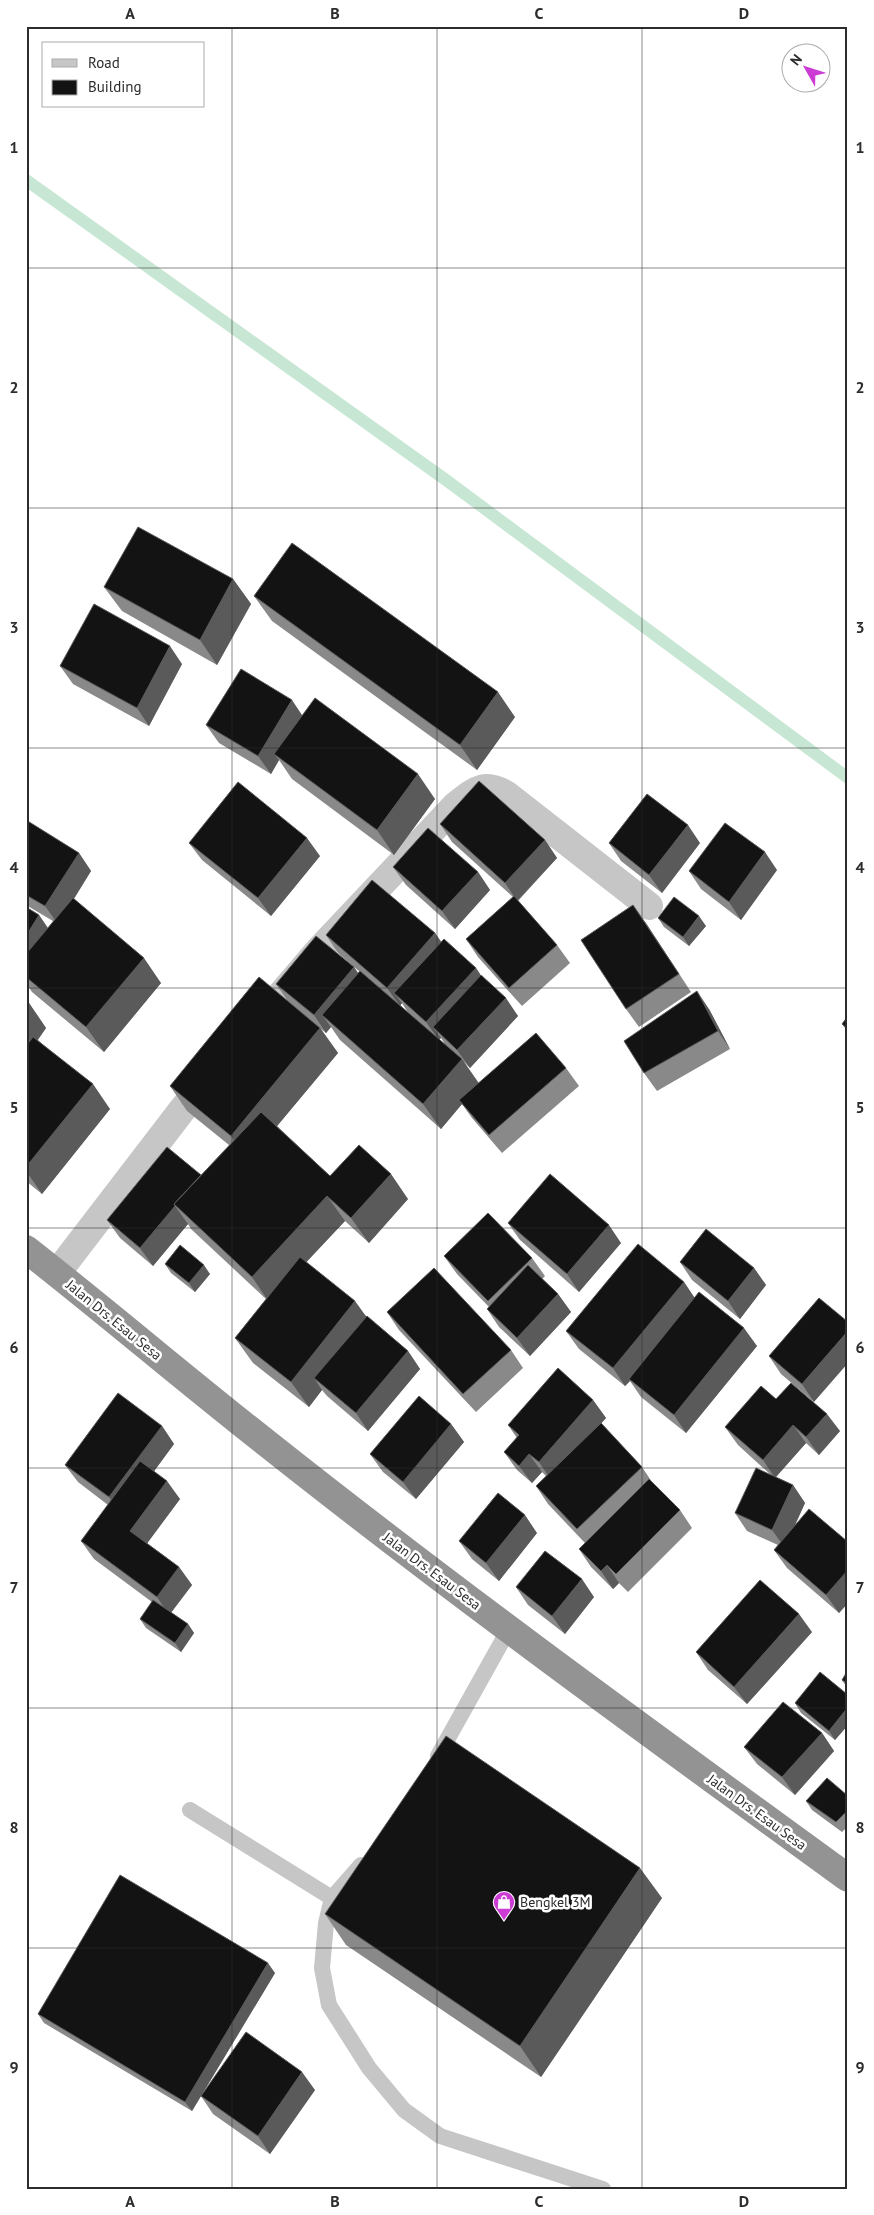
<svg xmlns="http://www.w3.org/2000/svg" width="874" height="2215" font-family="'PT Sans',sans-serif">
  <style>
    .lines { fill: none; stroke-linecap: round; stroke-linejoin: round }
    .stream { stroke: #c7e7d4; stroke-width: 12 }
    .lane { stroke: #c6c6c6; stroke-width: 16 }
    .street { stroke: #c6c6c6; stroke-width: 28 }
    .highway { stroke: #939393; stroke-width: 28 }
    .wall { fill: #898989; fill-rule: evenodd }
    .shaded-wall { fill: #5a5a5a }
    .building { fill: #131313; stroke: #5a5a5a }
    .grid { fill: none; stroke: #2c2c2c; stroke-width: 1; stroke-opacity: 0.55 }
    .labels { text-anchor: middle; stroke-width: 5; stroke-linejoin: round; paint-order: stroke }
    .street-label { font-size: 14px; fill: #2c2c2c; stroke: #fff }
    .poi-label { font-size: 14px; fill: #2c2c2c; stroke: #fff; text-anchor: start }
    .neatline { fill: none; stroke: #2c2c2c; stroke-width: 2 }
    .grid-label { font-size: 16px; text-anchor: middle; font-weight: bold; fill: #2c2c2c }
  </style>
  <rect width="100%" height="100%" fill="#fff"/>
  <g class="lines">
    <!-- stream -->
    <path class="stream" d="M26,180l420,300 402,298"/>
    <!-- lane -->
    <path class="lane" d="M438,1756l71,-127
      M190,1810l142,88
      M361,1865l-29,33 -6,25 -4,45 7,37 40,63 35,42 36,26 163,53"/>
    <!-- street -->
    <path class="street" d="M256,1024l63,-74 136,-144c19,-15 29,-26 52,-11l142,111
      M57,1273l125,-163 26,-31"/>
    <!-- highway -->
    <path class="highway" d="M26,1249c82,64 161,132 243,196 189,150 384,291 579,433"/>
  </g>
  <!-- wall -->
  <path class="wall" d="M233,579l18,25 -34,61 -95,-54 -18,-24z
    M254,596l261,121 -38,53 -205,-149z
    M182,664l-33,62 -76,-42 -13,-18z
    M303,715l132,84 -41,56 -102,-76 -13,-19 -8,14 -52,-31 -13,-18z
    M26,820l53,33 12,18 -17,28 87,84 -57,69 -72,-60 -6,-9v-76l13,8 9,13 5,-7 -27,-16z
    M440,824l105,16 12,18 -39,43 39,44 13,18 -48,43 -44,-49 -12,-18 47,-42 -61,-55z
    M189,843l131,13 -49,60 -69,-56z
    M609,843h91l-38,50 -41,-32z
    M393,867l85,5 12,18 -35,39 -49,-44z
    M777,870l-36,50 -40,-31 -12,-18z
    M633,905l58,87 -52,35 -13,-18z
    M658,918l48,8 -17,20 -25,-19z
    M435,933l6,9 35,26 5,8 37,40 -48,52 -6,-6 15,21 87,-15 13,18 -77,67 -30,-35 -10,-14 -21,25 -101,-89 -9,-13 -5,6 -5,-4 17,24 -61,73 53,50 78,23 -39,44 -24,-22 -39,41 60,54 42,35 12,18 -52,62 -41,-35 -5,-6 -13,17 -56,-44 -18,-25 31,-39 -75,-70 -3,-5 -35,42 -33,-28 -13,-18 94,-45 28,-30 -42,-34 -17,-25 117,-86 -11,-16 78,-17 4,6 2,-1 -22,-19 -12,-18zM402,1003l5,8 13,12 -20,-18zM441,1038l4,6 -6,-5z
    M26,1002l3,1 17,25 -8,12 72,69 -68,85 -16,-13z
    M709,1009l21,40 -73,42 -13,-18z
    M848,1016v16l-6,-8z
    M508,1223l113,20 -42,49 -59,-52z
    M444,1256l88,2 13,18 -3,3 16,15 13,18 -41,44 -31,-29 -12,-18 2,-2 -32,-33z
    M680,1262l74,6 12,17 -26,34 -48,-39z
    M165,1264l45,10 -15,18 -24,-19z
    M684,1282l10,15 63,49 -71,87 -45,-36 -11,-16 -5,5 -46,-37 -13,-18z
    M819,1298l-5,104 -33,-28 -12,-18z
    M387,1312l124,38 12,18 -47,44 -77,-82z
    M776,1399l64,32 -21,24 -13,-12 -30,34 17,8 12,18 -11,23 54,16v61l-9,10 -52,-45 -13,-18 4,-5 -31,-14 -12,-18 36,-38 -33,-30 -13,-18z
    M593,1400l13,18 -6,6 42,43 12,18 26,25 12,18 -64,64 -9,-9 -6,6 -22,-22 -12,-18 6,-6 -37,-39 -12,-18 10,-10 -4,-4 -10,11 -15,-13 -13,-18 13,-14 -9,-13z
    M451,1424l13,18 -48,57 -33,-27 -13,-18z
    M162,1426l12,18 -20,27 26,28 -33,44 32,24 13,18 -21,28 17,11 6,9 -13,19 -35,-24 -6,-9 12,-17 -58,-43 -13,-18 27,-36 -30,-23 -13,-17z
    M537,1533l-38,48 -27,-22 -13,-18z
    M516,1587l78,10 -29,37 -37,-29z
    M812,1632l-65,72 -39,-34 -12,-18z
    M848,1670v19l-6,-9z
    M848,1695v30l-13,15 -34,-27 -6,-10z
    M822,1733l12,18 -39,44 -38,-31 -13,-17z
    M848,1796v30l-6,6 -30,-22 -6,-9z
    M662,1898l-121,179 -195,-132 -21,-31z
    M275,1973l-83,138 -148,-88 -6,-9z
    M315,2090l-45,64 -57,-40 -12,-18z"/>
  <!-- shaded-wall -->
  <path class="shaded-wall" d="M233,579l18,25 -34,61 -17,-25z
    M170,646l12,18 -33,62 -12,-18z
    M498,692l17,25 -38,53 -17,-25z
    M292,700l12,18 -30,36 5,6 -8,14 -13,-18z
    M418,774l17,25 -41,56 -17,-25z
    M688,825l12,18 -38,50 -13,-18z
    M307,838l13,18 -49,60 -13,-18z
    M545,840l12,18 -40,43 -12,-18z
    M765,852l12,18 -36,50 -12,-18z
    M79,853l12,18 -33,53 -13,-18z
    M478,872l12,18 -35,39 -13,-18z
    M633,905l13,18 45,69z
    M39,915l12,18 -25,42v-39z
    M699,916l7,10 -17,20 -6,-9z
    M435,933l12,17 -53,43 8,10 -2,3 -13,-18z
    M144,958l17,25 -57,69 -18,-25z
    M354,967l12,18 -44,30 9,12 -5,6 -12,-18z
    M476,968l12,18 -55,41 8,11 -2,2 -13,-18z
    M697,991l12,18 21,40 -12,-18z
    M506,998l12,18 -48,52 -13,-18z
    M29,1003l17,25 -20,28v-49z
    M320,1028l18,25 -90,108 -17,-25z
    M462,1059l17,25 -20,16 3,4 -21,25 -18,-25z
    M93,1084l17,25 -68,85 -16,-23v-4z
    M391,1174l17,25 -39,44 -18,-25z
    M327,1196l18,25 -76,81 -17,-25z
    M175,1206l13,18 -35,42 -13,-18z
    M609,1225l12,18 -42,49 -12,-18z
    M204,1265l6,9 -15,18 -6,-9z
    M754,1268l12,17 -26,34 -12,-18z
    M684,1282l12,18 -67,79 1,2 -5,5 -12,-18z
    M558,1294l13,18 -41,44 -13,-18z
    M355,1301l18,25 -59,52 8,12 -13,17 -18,-25z
    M744,1328l13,18 -71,87 -12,-18z
    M848,1331v32l-34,39 -12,-18z
    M408,1351l12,18 -52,62 -12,-18z
    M593,1400l13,18 -55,62 -12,-18z
    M827,1414l13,17 -21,24 -13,-18z
    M451,1424l13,18 -48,57 -13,-17z
    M793,1425l13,18 -31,35 -12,-18z
    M162,1426l12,18 -52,71 -13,-18z
    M529,1454l13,18 -10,11 -13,-17z
    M167,1481l13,18 -37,50 -13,-18z
    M793,1485l12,18 -20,45 -13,-18z
    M525,1515l12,18 -38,48 -13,-18z
    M607,1565l12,18 -6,6 -12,-18z
    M179,1567l13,18 -23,30 -12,-18z
    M848,1570v33l-9,10 -13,-18z
    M582,1579l12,18 -29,37 -13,-18z
    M799,1614l13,18 -65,72 -13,-17z
    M188,1624l6,9 -13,19 -6,-9z
    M848,1707v18l-13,15 -6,-9z
    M822,1733l12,18 -39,44 -13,-18z
    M640,1868l22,30 -121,179 -21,-31z
    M268,1963l7,10 -83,138 -7,-9z
    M302,2072l13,18 -45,64 -12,-18z"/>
  <!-- building -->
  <path class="building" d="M138,527l95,52 -33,61 -96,-53z
    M292,543l206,149 -38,53 -206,-149z
    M94,604l76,42 -33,62 -77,-42z
    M241,669l51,31 -34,56 -52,-31z
    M315,698l103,76 -41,56 -103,-76z
    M479,781l66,59 -40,43 -65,-59z
    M238,782l69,56 -49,60 -69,-55z
    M647,794l41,31 -39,50 -40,-32z
    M26,820l53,33 -34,53 -19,-11z
    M725,823l40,29 -36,50 -40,-31z
    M428,828l50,44 -36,39 -49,-44z
    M372,880l63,53 -48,55 -61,-53z
    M514,896l43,49 -48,43 -43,-49z
    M674,897l25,19 -16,21 -25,-19z
    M73,898l71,60 -58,69 -60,-50v-23z
    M633,905l46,69 -53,35 -45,-69z
    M26,907l13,8 -13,21z
    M316,936l38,31 -40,48 -38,-31z
    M444,939l32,29 -50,54 -32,-29z
    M360,971l102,88 -39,45 -101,-89z
    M481,975l25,23 -49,52 -24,-23z
    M259,977l61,51 -89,108 -61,-50z
    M697,991l21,40 -74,42 -20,-32z
    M848,1016v13l-6,-5z
    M536,1033l30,35 -77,67 -30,-35z
    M33,1037l60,47 -67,83v-121z
    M261,1112l69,64 29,-31 32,29 -40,44 -24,-22 -75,81 -78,-73z
    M167,1147l34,28 -27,29 1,2 -35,42 -33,-28z
    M550,1174l59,51 -42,49 -59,-51z
    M488,1213l44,45 -44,43 -44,-45z
    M706,1229l48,39 -26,33 -48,-39z
    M638,1244l46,38 -71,86 -47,-37z
    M180,1245l24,20 -15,18 -24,-19z
    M300,1257l55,44 -64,81 -56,-44z
    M528,1265l30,29 -41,44 -30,-29z
    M434,1268l77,82 -48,44 -76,-82z
    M699,1292l45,36 -70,87 -45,-36z
    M819,1298l29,24v9l-46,53 -33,-28z
    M367,1316l41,35 -52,62 -42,-35z
    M558,1368l35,32 -54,62 -10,-8 -10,12 -15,-14 15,-17 -11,-10z
    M791,1383l36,31 -21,23 -13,-12 -30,35 -38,-33 36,-41 15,13z
    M118,1393l44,33 -53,71 -44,-32z
    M419,1396l32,28 -48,58 -33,-28z
    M601,1423l41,44 -65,62 -41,-43z
    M140,1461l27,20 -37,50 49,36 -22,30 -76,-56z
    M756,1468l37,17 -21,45 -37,-17z
    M649,1479l31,31 -64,64 -9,-9 -6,6 -22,-22z
    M498,1493l27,22 -39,48 -27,-22z
    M809,1509l39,33v28l-22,25 -52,-45z
    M545,1551l37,28 -30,37 -36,-29z
    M760,1580l39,34 -65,73 -38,-35z
    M153,1600l35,24 -13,19 -35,-24z
    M848,1670v14l-6,-4z
    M820,1672l28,23v12l-19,24 -34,-28z
    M783,1702l39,31 -40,44 -38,-30z
    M446,1736l194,132 -120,178 -195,-132z
    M827,1778l21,18v14l-12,12 -30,-21z
    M120,1875l148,88 -83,139 -147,-88z
    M246,2032l56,40 -44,64 -57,-40z"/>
  <!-- grid -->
  <path class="grid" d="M232,26v2163M437,26v2163M642,26v2163M26,268h822M26,508h822M26,748h822M26,988h822M26,1228h822M26,1468h822M26,1708h822M26,1948h822"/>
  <!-- icons -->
  <defs>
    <g id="shop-pin" transform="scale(1.125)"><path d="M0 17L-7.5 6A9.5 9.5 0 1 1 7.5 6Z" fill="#cd3bd5" stroke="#fff"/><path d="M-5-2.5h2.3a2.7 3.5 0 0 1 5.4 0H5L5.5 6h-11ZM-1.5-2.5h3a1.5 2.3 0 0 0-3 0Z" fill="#fff"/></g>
  </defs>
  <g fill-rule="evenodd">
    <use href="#shop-pin" x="504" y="1902"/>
  </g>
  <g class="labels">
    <!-- street labels -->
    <g class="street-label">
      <text transform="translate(114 1320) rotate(39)" y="5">Jalan Drs. Esau Sesa</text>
      <text transform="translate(432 1571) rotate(37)" y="5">Jalan Drs. Esau Sesa</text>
      <text transform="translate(757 1812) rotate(36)" y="5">Jalan Drs. Esau Sesa</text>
    </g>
    <!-- poi labels -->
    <g class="poi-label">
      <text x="520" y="1907">Bengkel 3M</text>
    </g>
  </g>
  <!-- border -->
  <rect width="874" height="2215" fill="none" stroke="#ffffff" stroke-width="55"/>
  <!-- legend -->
  <rect x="42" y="42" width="162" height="65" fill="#ffffff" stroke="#ababab"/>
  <rect x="52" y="59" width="25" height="8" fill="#c6c6c6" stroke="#ababab"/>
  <text x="88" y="68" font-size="15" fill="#2c2c2c">Road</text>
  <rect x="52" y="80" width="25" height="15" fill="#131313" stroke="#ababab"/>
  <text x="88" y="92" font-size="15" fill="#2c2c2c">Building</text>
  <!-- north arrow -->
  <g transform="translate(806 68) rotate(309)"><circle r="24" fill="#ffffff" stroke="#ababab"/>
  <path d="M0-4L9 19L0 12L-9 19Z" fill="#cd3bd5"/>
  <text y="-8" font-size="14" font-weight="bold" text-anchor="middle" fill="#2c2c2c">N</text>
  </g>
  <rect x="28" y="28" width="818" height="2160" class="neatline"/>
  <g class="grid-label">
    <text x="130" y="19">A</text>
    <text x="335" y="19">B</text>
    <text x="539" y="19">C</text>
    <text x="744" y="19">D</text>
    <text x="14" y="153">1</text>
    <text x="860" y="153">1</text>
    <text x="14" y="393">2</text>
    <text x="860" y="393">2</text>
    <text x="14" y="633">3</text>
    <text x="860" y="633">3</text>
    <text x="14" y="873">4</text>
    <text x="860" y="873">4</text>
    <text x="14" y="1113">5</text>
    <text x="860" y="1113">5</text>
    <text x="14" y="1353">6</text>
    <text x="860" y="1353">6</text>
    <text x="14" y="1593">7</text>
    <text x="860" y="1593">7</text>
    <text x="14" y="1833">8</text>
    <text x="860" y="1833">8</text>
    <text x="14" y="2073">9</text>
    <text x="860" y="2073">9</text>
    <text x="130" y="2207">A</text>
    <text x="335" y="2207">B</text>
    <text x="539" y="2207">C</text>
    <text x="744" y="2207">D</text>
  </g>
</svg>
